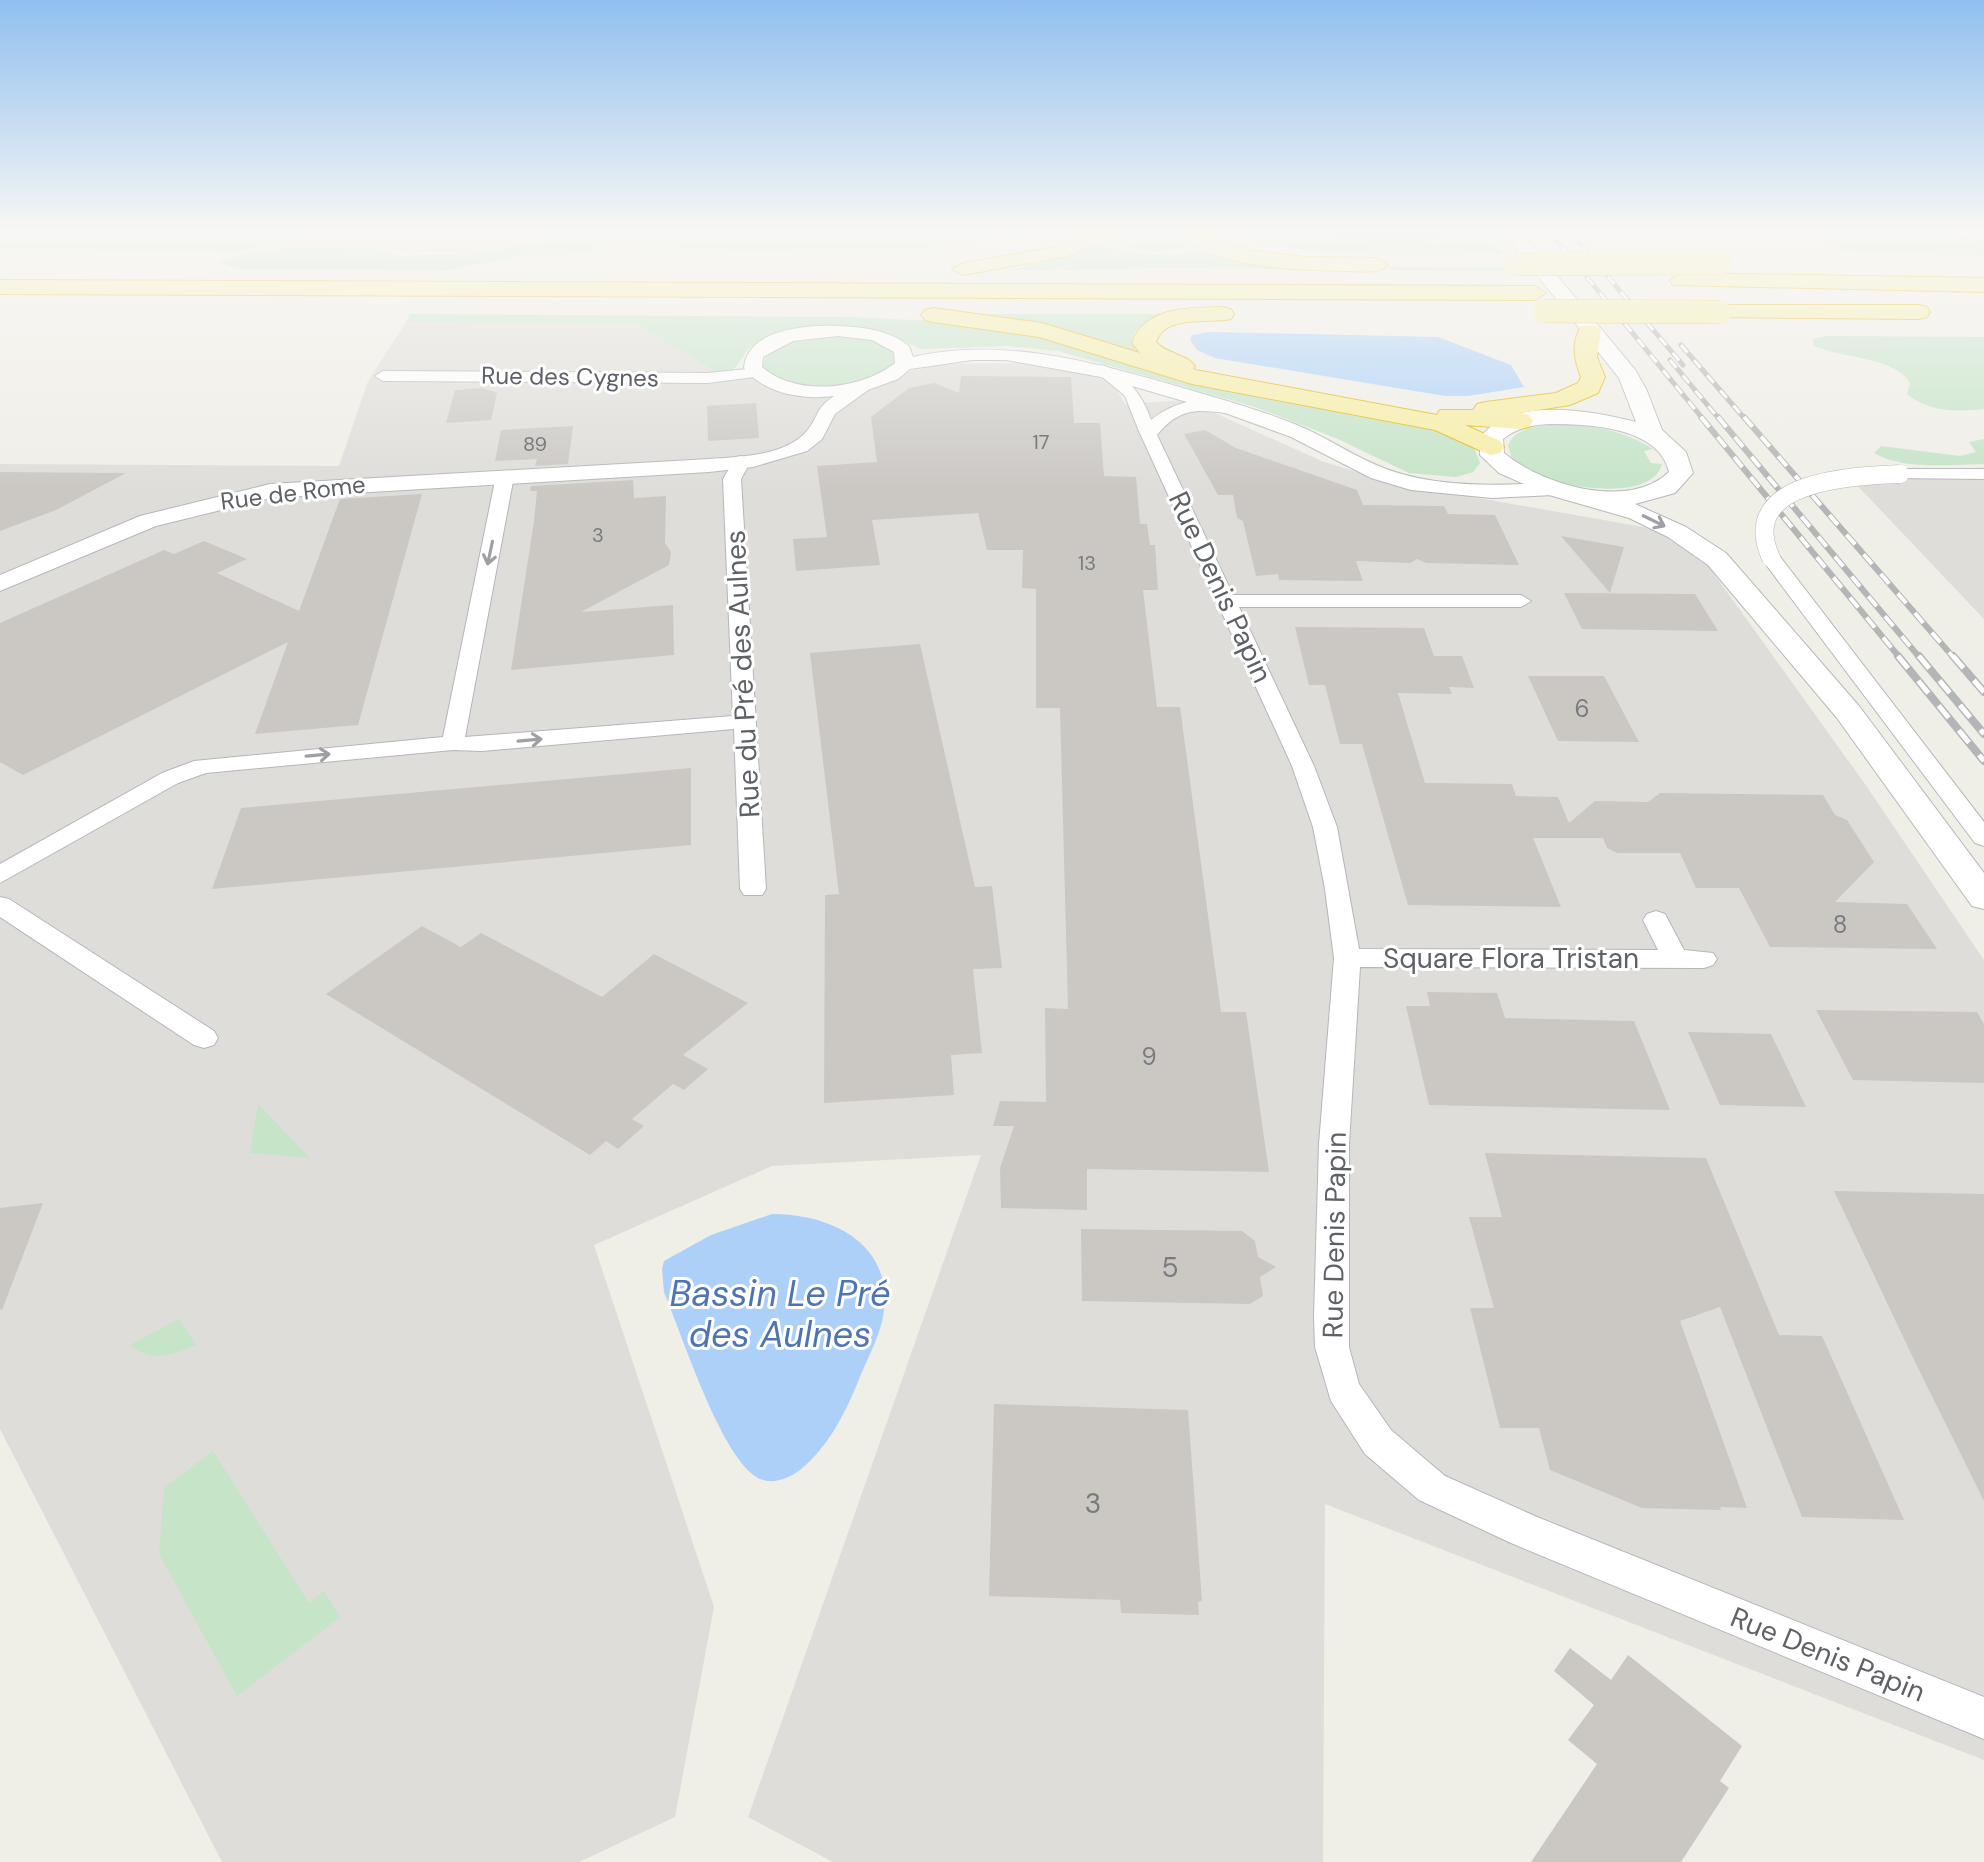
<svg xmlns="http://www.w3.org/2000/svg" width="1984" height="1862" font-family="'DM Sans',sans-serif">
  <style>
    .industrial { fill: #deddd9 }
    .education { fill: #dfddd5 }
    .green { fill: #c5e4c8 }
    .water { fill: #add0f9 }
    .building { fill: #cbc8c4 }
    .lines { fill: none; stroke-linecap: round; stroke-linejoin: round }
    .minor-casing { stroke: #b4b6ba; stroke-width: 2 }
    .tertiary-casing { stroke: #b4b6ba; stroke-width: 2 }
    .secondary-casing { stroke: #b5b8bd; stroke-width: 2 }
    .trunk-casing { stroke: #e4b812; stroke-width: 2 }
    .minor { fill: #fff; fill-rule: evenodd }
    .tertiary { fill: #fff; fill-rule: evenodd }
    .secondary { fill: #fff; fill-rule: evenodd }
    .trunk { fill: #f7eea5; fill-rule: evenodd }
    .rail-far2-casing { stroke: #b4b5b6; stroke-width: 5 }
    .rail-far1-casing { stroke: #b4b5b6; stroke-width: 6 }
    .rail-casing { stroke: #b4b5b6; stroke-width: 8 }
    .rail-far2 { stroke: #fff; stroke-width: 3; stroke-dasharray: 10; stroke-linecap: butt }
    .rail-far1 { stroke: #fff; stroke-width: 4; stroke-dasharray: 13; stroke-linecap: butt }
    .rail { stroke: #fff; stroke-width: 5; stroke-dasharray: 16; stroke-linecap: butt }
    .minor-bridge-casing { stroke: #b4b6ba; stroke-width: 19; stroke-linecap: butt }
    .trunk-bridge-casing { stroke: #e4b812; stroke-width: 24; stroke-linecap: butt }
    .minor-bridge { stroke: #fff; stroke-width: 18 }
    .trunk-bridge { stroke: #f7eea5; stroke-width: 23 }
    .oneway { stroke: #9ea0a3 }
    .labels { text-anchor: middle; stroke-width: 6; stroke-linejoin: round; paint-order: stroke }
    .far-number-label { font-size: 20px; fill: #797b7e }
    .far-street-label { font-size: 24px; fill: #5e6166; stroke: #fff }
    .number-label { font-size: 24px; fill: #797b7e }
    .street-label { font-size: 28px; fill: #5e6166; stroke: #fff }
    .near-number-label { font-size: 28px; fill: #797b7e }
    .near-water-label { font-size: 36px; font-style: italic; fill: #4e74b2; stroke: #fff }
  </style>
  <rect width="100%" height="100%" fill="#efeee7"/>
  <!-- industrial -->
  <path class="industrial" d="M406,322l232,3 78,46 -2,6 43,-4 138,1 49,-10 107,-1 34,7 28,15 12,19 61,-4 138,62 69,21 256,45 52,28 164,228 119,176v800l-659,-256 -2,358h-490l-85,-45 233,-662 -209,11 -178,79 120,362 -39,210 -96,45h-357l-222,-433v-965l339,2 29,-85z
    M1903,479h81v140l-130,-137z"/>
  <!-- education -->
  <path class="education" d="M298,231h238l5,2 -71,19 -147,-2 -11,-6 -12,3 -12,-7 10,-3z"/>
  <!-- green -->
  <path class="green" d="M0,231h297l2,7 -63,14 -236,-4z
    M565,231h475l-97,16 -37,2 -169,1 -136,-5 -15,9 -59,1 -79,15 -208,-1 -21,-7 20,-8 50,-7 87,2 24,7 74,-3 60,-10z
    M1124,231h51l22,15 -42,6 -54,-9z
    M1239,231c19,0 38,-1 56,0 47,3 95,17 143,9l2,-3 -5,-6h61l5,7 -7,3 10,13c-51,-1 -225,10 -265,-23z
    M1587,231h348l49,7v18l-143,-5 -22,-14 -10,-1h-217z
    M1096,245l57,10h20l32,-8 129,20h183l3,4 -352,-3 -106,2 8,-4 -17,4h-40z
    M410,314l439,3 106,5 72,11 152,48 216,40 25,2 53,22 7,18 -7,9 -17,5 -47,-4 -71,-34 -83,-32 -197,-56 -50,-5 -87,3 -28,-13 -36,-8 -88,10 -20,10 -16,23 -18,3v-3l-77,-46 -232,-3z
    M989,314h177c-16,7 -46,17 -28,38l-105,-29z
    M834,335l42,6 17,11 1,13c-7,4 -14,11 -21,14 -27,13 -92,13 -111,-13l5,-13 22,-12z
    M1826,336l158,1v72c-26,3 -56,3 -77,-15l3,-11c-15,-27 -70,-24 -97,-38v-6z
    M1561,424c33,1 64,7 92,25l-9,2 7,12 11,1c-10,37 -91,24 -117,14 -13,-4 -23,-11 -33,-19l-4,-13c7,-20 35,-21 53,-22z
    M1984,439v25c-36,0 -78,7 -110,-11l7,-7 79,10 16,-4 -7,-10z
    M258,1104l52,54 -60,-5z
    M179,1319l17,26c-23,10 -45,18 -66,0z
    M213,1451l96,152 15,-12 16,26 -103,79 -78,-142 5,-66z"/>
  <!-- water -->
  <path class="water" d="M1299,231h136l5,6c-17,12 -118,0 -141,-6z
    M1210,332l228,5 73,28 13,22 -56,9h-23l-230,-38 -18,-8 -7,-10 2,-5z
    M772,1214c61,0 124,31 111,103 -4,19 -14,39 -22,57 -13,34 -32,73 -61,96 -13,10 -32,16 -45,6 -36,-25 -73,-141 -91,-184l-2,-23 2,-8 47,-26z"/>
  <!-- building -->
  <path class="building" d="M961,376l110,1 3,46h26l4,53 32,1 4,47h7l3,21h5l3,45h-15l14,117h23l41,305h25l23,160 -182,-3v41l-86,-2 -1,-40 14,-42h-21l7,-25 46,1 -1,-94 23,1 -8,-301h-24v-119l-14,-1 1,-38h-36l-9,-37 -106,7 8,45 -84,6 -3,-32 34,-2 -10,-71 60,-4 -6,-45 38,-29 25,-5 25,10z
    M482,388l15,5 -6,27 -45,3 9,-33z
    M756,403l3,35 -51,3 -1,-35z
    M573,426l-5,38 -33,2 2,-7 -42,2 6,-31z
    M1205,430l31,18 121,42 6,15 81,1 4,8 47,1 24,50 -93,-2 -9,-4 -7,4 -54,-2 7,20 -84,-1 -1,-6 -22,2 -13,-55 -6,-3 -4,-23h-15l-34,-61z
    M0,472l126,1 -70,37 -56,21z
    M633,480l1,18 32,-2 -1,47 6,9 -2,13 -88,47 92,-7 1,50 -163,15 23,-149 3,-30h-7l1,-5z
    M422,494l-64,231 -103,9 33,-92 -265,133 -23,-13v-139l164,-73 10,4 30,-13 43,18 -30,14 82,38 41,-112z
    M1561,536l63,11 -14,46z
    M1564,593l131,1 23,37 -136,-2z
    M1295,627l129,1 10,28h28l12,32 -25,-1 3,7 -54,-1 27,90 87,1 4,12 42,1 11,26 26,-22 53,1 12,-9 163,2 12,20 12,5 27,42 -39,40 72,2 30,45 -167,-2 -31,-59h-43l-16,-35h-63l-10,-5 -4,-10h-70l28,69 -153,-2 -46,-161h-22l-15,-59h-16z
    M920,644l55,243 17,-1 10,82 -29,1 9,84 -31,2 3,40 -130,8 1,-208 14,-1 -29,-241z
    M1528,676h76l35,66 -81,-1z
    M691,768v77l-479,44 29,-81z
    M422,926l39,21 20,-14 121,64 52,-43 94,49 -65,52 25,14 -24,21 -11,-6 -41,35 12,7 -26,23 -12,-8 -16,14 -264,-161z
    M1427,992l70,1 8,25 129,3 36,89 -241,-5 -23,-99h24z
    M1816,1010l161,2 7,12v59l-131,-3z
    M1688,1032l83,2 35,73 -86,-2z
    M1485,1153l221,5 73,177 43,1 82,184 -102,-3 -82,-210 -40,14 67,187 -27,-1 1,3 -79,-2 -92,-38 -11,-42h-39l-30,-120h24l-25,-91h33z
    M1834,1191l150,3v307l-68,-137z
    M43,1203l-41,107 -2,-1v-101z
    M1081,1229l161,2 13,10 3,16 18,10 -16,10 3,19 -13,8 -168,-3z
    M994,1404l194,6 14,191 -4,1 1,13 -78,-2 -1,-13 -131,-4z
    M1570,1648l41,32 17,-25 114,91 -22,35 9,7 -48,74h-150l66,-98 -29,-24 26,-35 -40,-34z"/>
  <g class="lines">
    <!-- minor casing -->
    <g class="minor-casing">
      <path id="minor" d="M1936,231l48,1v8l-42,-5z
        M1102,365c25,9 41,31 49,55 21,-18 65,-31 88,-12 -18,15 -48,-16 -82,27l76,160h288l10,6 -10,6h-282l75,159 23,61 22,122 299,1 -15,-30 4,-6 9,-3 9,3 19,36 29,3 4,6 -4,6 -9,3 -344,-1 -11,177v203l10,37 32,46 54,46 92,41 447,180v42l-473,-196 -92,-43 -54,-46 -34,-53 -16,-54 -1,-31 5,-172 15,-186 -9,-69 -12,-62 -21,-61 -154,-337 -13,-33 -31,-26z
        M757,368l5,2v6l-54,7 -325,-2 -8,-5 8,-5 325,2z
        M742,456l9,5 -10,18 25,410 -4,6h-18l-4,-6 -6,-160 -252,22 -29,-1 -247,23 -28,10 -178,100v-19l162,-91 32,-12 249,-24 53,-261 9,-5 9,5 -49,261 268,-21 -10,-237 13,-22z
        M1900,469h84v10l-90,-1 -3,-4 3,-4z
        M1771,552l7,2 206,268v24l-9,-3 -211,-281 -2,-4z
        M0,897l9,2 205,132 4,7 -4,7 -10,3 -10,-3 -194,-128z"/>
    </g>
    <!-- tertiary casing -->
    <g class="tertiary-casing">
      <path id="tertiary" d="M838,326c25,1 51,4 71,20l4,11c90,-20 176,4 263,29 40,12 82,23 121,39 36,15 67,39 105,49 49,14 101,11 151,9l11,6 -11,6 -61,3 -81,-8 -40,-12 -80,-41 -63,-23 -127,-37 -95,-17h-34l-62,9 -12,10 -30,11 -33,24 -13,25 -15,12 -54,16 -44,5 -439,26 -114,28 -156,65v-16l140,-59 130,-32 439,-25c30,-2 77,-3 98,-28 13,-16 7,-21 27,-35 -31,4 -70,-2 -90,-28 3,-39 63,-43 94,-42zM838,336l34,4 22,12 1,11c-34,27 -99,34 -133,4l1,-10 30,-16z"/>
    </g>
    <!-- secondary casing -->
    <g class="secondary-casing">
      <path id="secondary" d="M1502,231h18l116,140 11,20 15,39 24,22 7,21 -18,20 -40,11 51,23 40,26 133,153 125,167v36l-12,-3 -135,-188 -129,-153 -40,-28 -39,-19 -80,-23 -50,-22 -19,-18v-17c30,-43 113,-27 156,-16l-17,-44zM1549,424c38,0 110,2 120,48 -40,39 -127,13 -165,-19l-1,-14c14,-11 28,-14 46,-15z"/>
    </g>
    <!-- trunk casing -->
    <g class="trunk-casing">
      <path id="trunk" d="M1094,231h28l-3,4 -51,21 -105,19 -11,-6 11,-6 93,-16z
        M1179,231h24l12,8 38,12 52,6 72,1 11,6c-9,11 -29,7 -42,7 -44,-1 -138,-1 -167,-40z
        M1681,273l303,5v14l-311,-7 -3,-5z
        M0,280l1535,6 11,7 -11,7 -1535,-6z
        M1720,305h199l8,2 3,5 -3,5 -8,2 -207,-2 -3,-5 3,-5z
        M1223,307l8,2 3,5 -3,5c-22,5 -66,-5 -75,23 11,12 30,12 39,24l-2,3 3,1 241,45 3,-5h33l4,-6 9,-2 70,-9 22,-10 3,-6c-7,-18 -10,-33 0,-51h16l4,5 -4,26 8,20 -7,16 -28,12 -50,8 9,2 4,6 -4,6 -9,2 -55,-4 35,16 4,6 -4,6 -10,2 -55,-25 -243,-46 -153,-47 -106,-15 -8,-2 -4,-5 4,-5 8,-2 109,15 98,30 -8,-10c13,-37 58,-35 91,-36z"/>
    </g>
    <!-- minor -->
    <use href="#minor" class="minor"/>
    <!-- tertiary -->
    <use href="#tertiary" class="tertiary"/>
    <!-- secondary -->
    <use href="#secondary" class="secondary"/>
    <!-- trunk -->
    <use href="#trunk" class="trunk"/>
    <!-- rail-far2 casing -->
    <g class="rail-far2-casing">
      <path id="rail-far2" d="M1549,231l154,188
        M1569,231l114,134
        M1681,345l64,74
        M1670,360l49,59"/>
    </g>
    <!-- rail-far1 casing -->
    <g class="rail-far1-casing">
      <path id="rail-far1" d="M1701,417l199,241
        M1718,417l202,241
        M1744,417l210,241"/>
    </g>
    <!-- rail casing -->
    <g class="rail-casing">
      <path id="rail" d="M1898,656l86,105
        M1919,656l65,78
        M1953,656l31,36"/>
    </g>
    <!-- rail-far2 -->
    <use href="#rail-far2" class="rail-far2"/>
    <!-- rail-far1 -->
    <use href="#rail-far1" class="rail-far1"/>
    <!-- rail -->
    <use href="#rail" class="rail"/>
    <!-- minor-bridge casing -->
    <g class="minor-bridge-casing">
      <path id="minor-bridge" d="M1771,558c-35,-77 80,-82 129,-84"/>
    </g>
    <!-- trunk-bridge casing -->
    <g class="trunk-bridge-casing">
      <path id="trunk-bridge" d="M1514,264l206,-1
        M1544,311l176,1"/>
    </g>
    <!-- minor-bridge -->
    <use href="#minor-bridge" class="minor-bridge"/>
    <!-- trunk-bridge -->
    <use href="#trunk-bridge" class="trunk-bridge"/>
  </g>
  <!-- one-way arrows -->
  <defs><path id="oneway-shaft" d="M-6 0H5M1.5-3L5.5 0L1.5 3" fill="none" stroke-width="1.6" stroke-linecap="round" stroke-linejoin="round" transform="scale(2)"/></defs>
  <g class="oneway">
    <use href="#oneway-shaft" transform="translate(1654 521) rotate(26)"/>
    <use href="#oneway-shaft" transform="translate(490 553) rotate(102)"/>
    <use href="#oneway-shaft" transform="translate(530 740) rotate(-5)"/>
    <use href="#oneway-shaft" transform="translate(318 755) rotate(-5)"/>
  </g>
  <!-- sky -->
  <linearGradient id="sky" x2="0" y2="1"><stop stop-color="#90bfef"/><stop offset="0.47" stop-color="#f8f7f4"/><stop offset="1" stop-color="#f8f7f4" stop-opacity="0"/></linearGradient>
  <rect width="1984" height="492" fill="url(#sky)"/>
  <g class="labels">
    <!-- far-number labels -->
    <g class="far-number-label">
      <text x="1041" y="449">17</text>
      <text x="535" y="451">89</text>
      <text x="598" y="542">3</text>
      <text x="1087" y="570">13</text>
    </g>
    <!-- far-street labels -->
    <g class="far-street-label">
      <text transform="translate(570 377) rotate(1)" y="8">Rue des Cygnes</text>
      <text transform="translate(293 493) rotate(-7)" y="8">Rue de Rome</text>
    </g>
    <!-- number labels -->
    <g class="number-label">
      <text x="1582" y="717">6</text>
      <text x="1840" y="933">8</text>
      <text x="1149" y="1065">9</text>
    </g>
    <!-- street labels -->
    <g class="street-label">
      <text transform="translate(1221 587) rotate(65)" y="10">Rue Denis Papin</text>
      <text transform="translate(742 674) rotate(-93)" y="10">Rue du Pré des Aulnes</text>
      <text x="1511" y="968">Square Flora Tristan</text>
      <text transform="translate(1334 1235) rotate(-89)" y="10">Rue Denis Papin</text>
      <text transform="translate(1828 1654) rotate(22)" y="10">Rue Denis Papin</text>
    </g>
    <!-- near-number labels -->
    <g class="near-number-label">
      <text x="1170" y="1277">5</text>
      <text x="1093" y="1513">3</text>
    </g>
    <!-- near-water labels -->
    <g class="near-water-label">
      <text x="780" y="1306">Bassin Le Pré<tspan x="780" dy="41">des Aulnes</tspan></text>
    </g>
  </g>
</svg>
